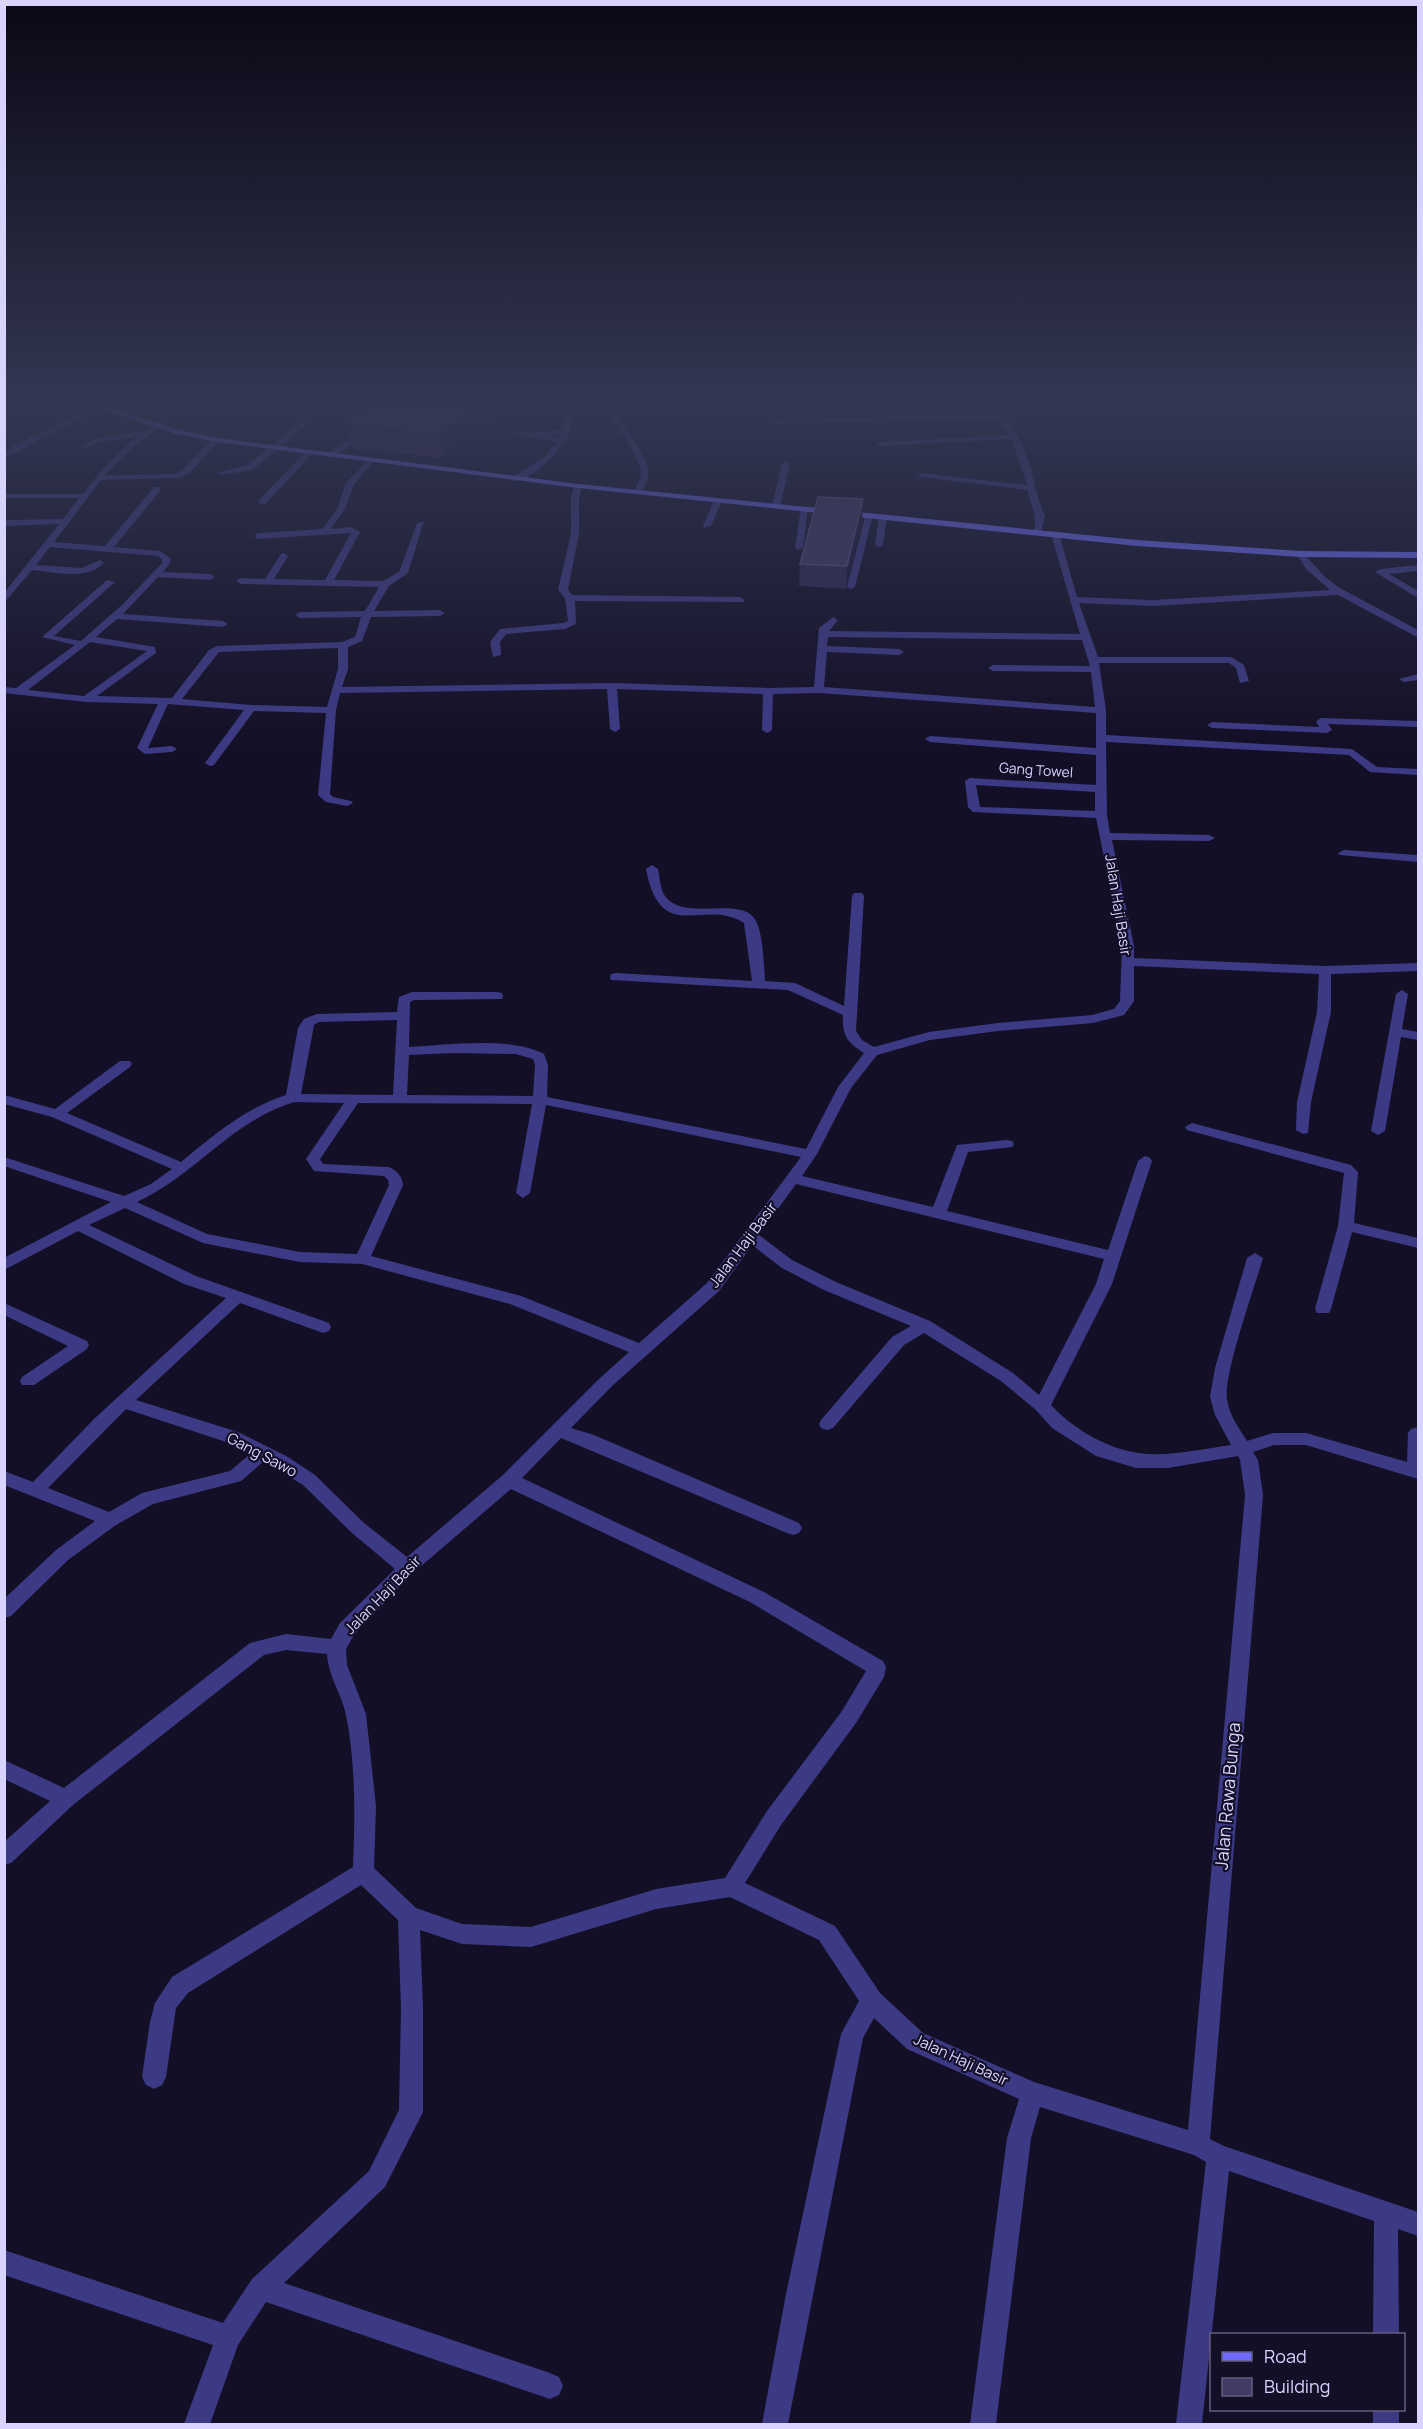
<svg xmlns="http://www.w3.org/2000/svg" width="1423" height="2429" font-family="Manrope,sans-serif">
  <style>
    .lines { fill: none; stroke-linecap: round; stroke-linejoin: round }
    .service { fill: #3d3a85; fill-rule: evenodd }
    .minor { fill: #3d3a85; fill-rule: evenodd }
    .secondary { fill: #6f6bff; fill-rule: evenodd }
    .wall { fill: #312854 }
    .shaded-wall { fill: #1d163a }
    .building { fill: #433a66; stroke: #5a527e; stroke-width: 1.5 }
    .labels { text-anchor: middle; stroke-width: 4.5; stroke-linejoin: round; paint-order: stroke }
    .far-street-label { font-size: 14px; fill: #d9d4ff; stroke: #130f26 }
    .street-label { font-size: 15px; fill: #d9d4ff; stroke: #130f26 }
    .near-street-label { font-size: 18px; fill: #d9d4ff; stroke: #130f26 }
  </style>
  <rect width="100%" height="100%" fill="#130f26"/>
  <g class="lines">
    <!-- service -->
    <path class="service" d="M147,430l2,3 -29,7 -18,1 -17,7 -4,-2c17,-12 45,-11 66,-16z
      M307,450l7,2 -49,52h-6v-4z
      M801,507l7,2 -5,39 -4,2 -4,-2z
      M866,513l7,2 -18,72 -4,2 -4,-2z
      M883,514l4,2 -4,29 -4,2 -4,-2 4,-29z"/>
    <!-- minor -->
    <path class="minor" d="M95,406h9l-100,53v-6l11,-8z
      M509,406h26c-6,4 -20,4 -26,0z
      M564,406h8c0,9 0,19 -3,28 -7,15 -37,48 -56,47v-4l31,-20 13,-15 -45,-8 4,-2 46,-2zM543,435h17l-1,2z
      M604,406h6l30,43 8,18v12l-7,15 -7,-2 7,-16 -1,-9 -8,-18z
      M726,406h7l4,5 -7,2z
      M993,406h6c11,18 22,33 29,53 7,20 8,38 17,57l-5,19 -7,-2c6,-19 -3,-25 -5,-43l-107,-13 -4,-2 4,-2 106,12 -15,-46 -132,7 -4,-2 4,-2 130,-7 -11,-17 -227,6 -4,-2 4,-2 224,-6z
      M302,421l7,2 -57,47 -31,5 -4,-2 29,-7z
      M156,424l7,2 -25,16 -33,33 70,-1 7,-4 32,-32 7,2 -33,34 -8,4 -79,2 -47,62 51,4 49,-59h6v4l-46,56 46,4 10,7v5l-7,9 47,2 5,3 -5,3 -52,-3 -35,37 100,7 5,3 -5,3 -106,-8 -21,18 59,10 1,6 -59,43 75,2 37,-48 8,-4 125,-4 13,-5 6,-20 -61,1 -5,-3 5,-3 65,-1 14,-24 -138,-3 -5,-3 5,-3 24,1 16,-25 3,-1 4,3 -14,23 51,1 26,-47 -93,6 -4,-3 4,-3 64,-4 15,-20 9,-26 25,-25 4,2 -21,24 -9,25 -14,20 20,-2 9,5 -26,48 49,1 16,-9 18,-49 7,-2 -16,52 -19,13 -15,25 66,-1 5,3 -5,3 -69,1 -9,24 -14,6v22l-6,18 270,-4 156,5 46,-1 5,-59 14,-11 5,3 -9,11 251,3 -29,-100 4,-3 4,3 18,63 76,3 177,-10 -24,-21 -9,-15 4,-3 24,26 15,11 78,42v7l-3,-1 -77,-41 -185,11 -74,-3 19,54h133l13,8 5,16 -9,2 -4,-15 -7,-5h-130l7,47v25l246,14 25,18 41,2v6l-48,-3 -21,-17 -243,-13 1,73 3,18 99,2 6,3 -6,3 -97,-1 22,106v12l191,8 93,-3v8l-87,3v38l-20,90 -3,31 -5,1 -7,-4 1,-28 20,-90 2,-38 -185,-8v35l-10,14 -31,8 -95,8 -68,9 -53,15 -26,33 -34,66 -15,22 131,31 24,-62 50,-5 5,1 2,3 -2,3 -44,5 -21,59 161,39 30,-89 7,-5 5,2 2,3 -40,123 -61,121c11,12 22,20 36,29 52,31 88,19 144,11l-16,-30 -5,-18 5,-29 32,-110 8,-5 8,5c-8,28 -40,117 -36,141 2,16 12,29 20,42l26,-8h33l101,29 1,-29 3,-4 7,-2v52l-112,-34h-32l-21,7 5,8 5,35 -53,644 14,7 194,66v24l-20,-7 1,105h-26l1,-113 -145,-50 -27,253h-26l30,-262 -12,-7 -154,-48 -9,31 -35,286h-26l37,-286 12,-39 -112,-50 -33,-31 -11,20 -75,386h-26l24,-130 55,-260 18,-33 -40,-61 -89,-43 -74,12 -125,38 -69,-3 -42,-14 3,78v104l-38,75 -101,96 266,90 9,4 4,9 -4,9 -9,4 -284,-97 -28,43 -28,79h-26l29,-79 -209,-70v-25l219,73 29,-44 117,-108 30,-61 2,-102 -3,-88 -37,-35 -173,108 -12,15 -10,69 -4,8 -8,4 -8,-4 -4,-8 8,-55 5,-19 17,-26 181,-110c2,-50 3,-102 -7,-152 -4,-21 -18,-39 -19,-61l-41,-4 -22,5 -191,150 -62,58 -7,2v-23l46,-41 -46,-22v-19l60,28 186,-145 36,-9 45,5 9,-16 55,-54 -43,-36 -49,-48 -39,-24 -23,20 -88,23 -37,21 -48,35 -57,56 -7,2v-19l52,-49 39,-29 -91,-36v-14l29,11 62,-64 131,-120 -42,-14 -106,-53 -74,39v-12l107,-56 -107,-36v-9l120,39 27,-12 21,-15 -120,-52 -48,-13v-9l51,14 65,-48h10l2,3 -2,3 -63,46 114,49c34,-28 63,-53 105,-67l12,-67 6,-9 13,-5 80,-2 2,-15 13,-5h85l5,1 1,3 -1,3 -88,1 -4,2 -1,45c39,-2 100,-11 135,7l4,11 -1,32 259,52 32,-62 26,-34c-17,-11 -22,-17 -21,-38l-55,-25 -177,-10 -1,-3 1,-3 5,-1 136,8 -8,-58c-40,-26 -83,24 -98,-54l6,-4 6,4c2,9 2,20 7,27 19,27 77,-2 91,25 7,13 8,45 9,60l30,2 49,23 8,-110 2,-3h8l2,3 -8,135 6,9 12,7 55,-15 69,-9 94,-8 22,-6 6,-8 2,-55 -26,-128 -123,-6 -5,-5 -3,-26 5,-3 126,7v-30l-166,-13 -5,-3 5,-3 166,12v-35l-277,-20 -46,1 -1,36 -5,3 -5,-3 1,-36 -146,-5 3,40 -5,3 -5,-3 -3,-40 -267,4 -4,17 -6,84 3,3 18,4 2,2 -6,3 -21,-4 -8,-7 8,-82 -72,-2 -40,54 -4,1 -5,-3 39,-53 -76,-6 -20,44 24,-2 5,3 -5,3 -27,2 -8,-6 21,-44 -72,-2 -82,-9v-6l12,1 59,-43 -33,-8 65,-57 8,2 -61,54 27,5 42,-37 39,-41v-4l-4,-3 -108,-9 -14,18 46,3 18,-8 4,3c-18,18 -48,9 -72,7l-28,33v-10l55,-69 -55,2v-6l59,-1 16,-21h-75v-4h79c22,-29 42,-51 73,-70zM828,637l254,3 8,26 -97,-1 -5,3 5,3 98,1 4,35 -271,-20 3,-35 72,3 5,-3 -5,-3 -72,-3zM90,642l57,9 -63,45 -56,-6zM338,648v21l-11,38 -76,-2 -69,-6 37,-47zM976,785l119,7v19l-115,-4zM397,1020l-4,75 -92,-1 13,-69 5,-3zM453,1053l63,1 17,5 2,6 -2,31 -126,-1 2,-40zM294,1102l50,1 -38,56 8,12 70,5 4,4 1,5 -32,69 -57,-2 -93,-18 -70,-32c60,-28 93,-80 157,-100zM358,1103l174,1 -16,89 7,5 7,-5 16,-88 255,52 -94,126 -68,60 -118,-47 -150,-40 32,-71c-1,-9 -6,-15 -15,-18l-65,-3 -3,-5zM796,1184l308,75 -8,25 -57,111 -26,-22 -83,-52 -94,-39 -44,-22 -33,-25zM125,1208l78,35 97,19 62,2 148,40 119,48 -29,26 -97,97 -96,82 -43,-34 -49,-48 -27,-18 -50,-25 -102,-32 104,-97 83,30 6,-2 2,-4 -2,-4 -133,-47 -107,-51zM752,1245l30,23 42,22 87,36 -19,11 -71,83 -2,4 2,4 6,2 6,-2 71,-83 20,-12 77,48 35,29 16,18 44,28 40,12h32l70,-12 2,4 5,35 -57,635 -154,-48 -111,-49 -43,-40 -45,-67 -90,-43 36,-58 75,-102 28,-46 2,-10 -3,-6 -119,-69 -242,-114 39,-40 226,95 6,2 6,-2 3,-5 -3,-5 -205,-88 -23,-7 41,-42 107,-95zM126,1409l100,33 24,12 -20,17 -88,22 -33,19 -61,-24zM511,1489l239,113 116,69 -24,40 -75,100 -42,67 -69,11 -125,38 -69,-3 -46,-16 -42,-40 2,-62 -10,-92 -19,-49 -1,-16 8,-14 59,-62z
      M363,428l7,2 -35,27h-6v-4z
      M786,461l4,2 -10,43 -4,3 -4,-3 10,-43z
      M578,484l4,2 -3,12v35l-11,57 5,5 167,2 5,3 -2,2 -168,-1 1,23 -11,5 -59,5 -6,8 1,13 -8,2 -3,-15 10,-13 63,-6 5,-2 -3,-23 -7,-8 13,-57v-35l3,-12z
      M718,498l4,3 -11,25 -7,2 -1,-2 11,-25z
      M1418,565v6l-29,3 29,17v7l-43,-26 5,-3z
      M1418,674v6l-14,2 -5,-3z
      M1321,718l97,3v6l-90,-3 4,6 -5,3 -115,-5 -5,-3 5,-3 107,5 -3,-6z
      M1344,850l74,5v7l-78,-7 -2,-2z
      M1402,990l6,4 -6,35 16,3v8l-17,-3 -16,94 -7,4 -7,-4 25,-137z
      M1192,1123l159,42 7,7 -4,51 64,15v10l-66,-16 -21,77 -2,4h-12l-2,-4 23,-83 6,-53 -157,-43 -2,-3z
      M4,1303l83,38 2,4 -2,4 -53,36h-12l-2,-4 2,-4 46,-31 -64,-31z
      M1373,2410h26v14h-26z"/>
    <!-- secondary -->
    <path class="secondary" d="M94,406h10l77,24 36,8 361,46 559,56 164,11 117,1v6l-117,-1 -164,-11 -559,-58 -361,-46 -41,-8z"/>
  </g>
  <!-- wall -->
  <path class="wall" d="M370,406h125l1,10 -54,42 -90,-10 -3,-27z
    M862,520l-16,69 -47,-3 1,-22z"/>
  <!-- shaded-wall -->
  <path class="shaded-wall" d="M474,406h21l1,10 -54,42 -2,-26z
    M863,499l-1,21 -16,69 1,-23z"/>
  <!-- building -->
  <path class="building" d="M370,406h104l-34,26 -91,-11z
    M818,497l45,2 -16,67 -47,-2z"/>
  <!-- sky -->
  <linearGradient id="sky" x2="0" y2="1"><stop stop-color="#0a0815"/><stop offset="0.54" stop-color="#333752"/><stop offset="1" stop-color="#333752" stop-opacity="0"/></linearGradient>
  <rect width="1423" height="746" fill="url(#sky)"/>
  <g class="labels">
    <!-- far-street labels -->
    <g class="far-street-label">
      <text transform="translate(1036 770) rotate(4)" y="5">Gang Towel</text>
    </g>
    <!-- street labels -->
    <g class="street-label">
      <text transform="translate(1118 905) rotate(81)" y="5">Jalan Haji Basir</text>
      <text transform="translate(743 1245) rotate(-53)" y="5">Jalan Haji Basir</text>
      <text transform="translate(262 1455) rotate(28)" y="5">Gang Sawo</text>
      <text transform="translate(383 1595) rotate(-46)" y="5">Jalan Haji Basir</text>
      <text transform="translate(961 2060) rotate(25)" y="5">Jalan Haji Basir</text>
    </g>
    <!-- near-street labels -->
    <g class="near-street-label">
      <text transform="translate(1228 1796) rotate(-85)" y="6">Jalan Rawa Bunga</text>
    </g>
  </g>
  <!-- border -->
  <rect width="1423" height="2429" fill="none" stroke="#d9d4ff" stroke-width="12"/>
  <!-- legend -->
  <rect x="1210" y="2333" width="195" height="78" fill="#130f26" stroke="#625e7d" stroke-width="1.5"/>
  <rect x="1222" y="2352" width="30" height="9" fill="#6f6bff" stroke="#625e7d" stroke-width="1.5"/>
  <text x="1264" y="2363" font-size="18" fill="#d9d4ff">Road</text>
  <rect x="1222" y="2378" width="30" height="18" fill="#433a66" stroke="#625e7d" stroke-width="1.5"/>
  <text x="1264" y="2393" font-size="18" fill="#d9d4ff">Building</text>
</svg>
